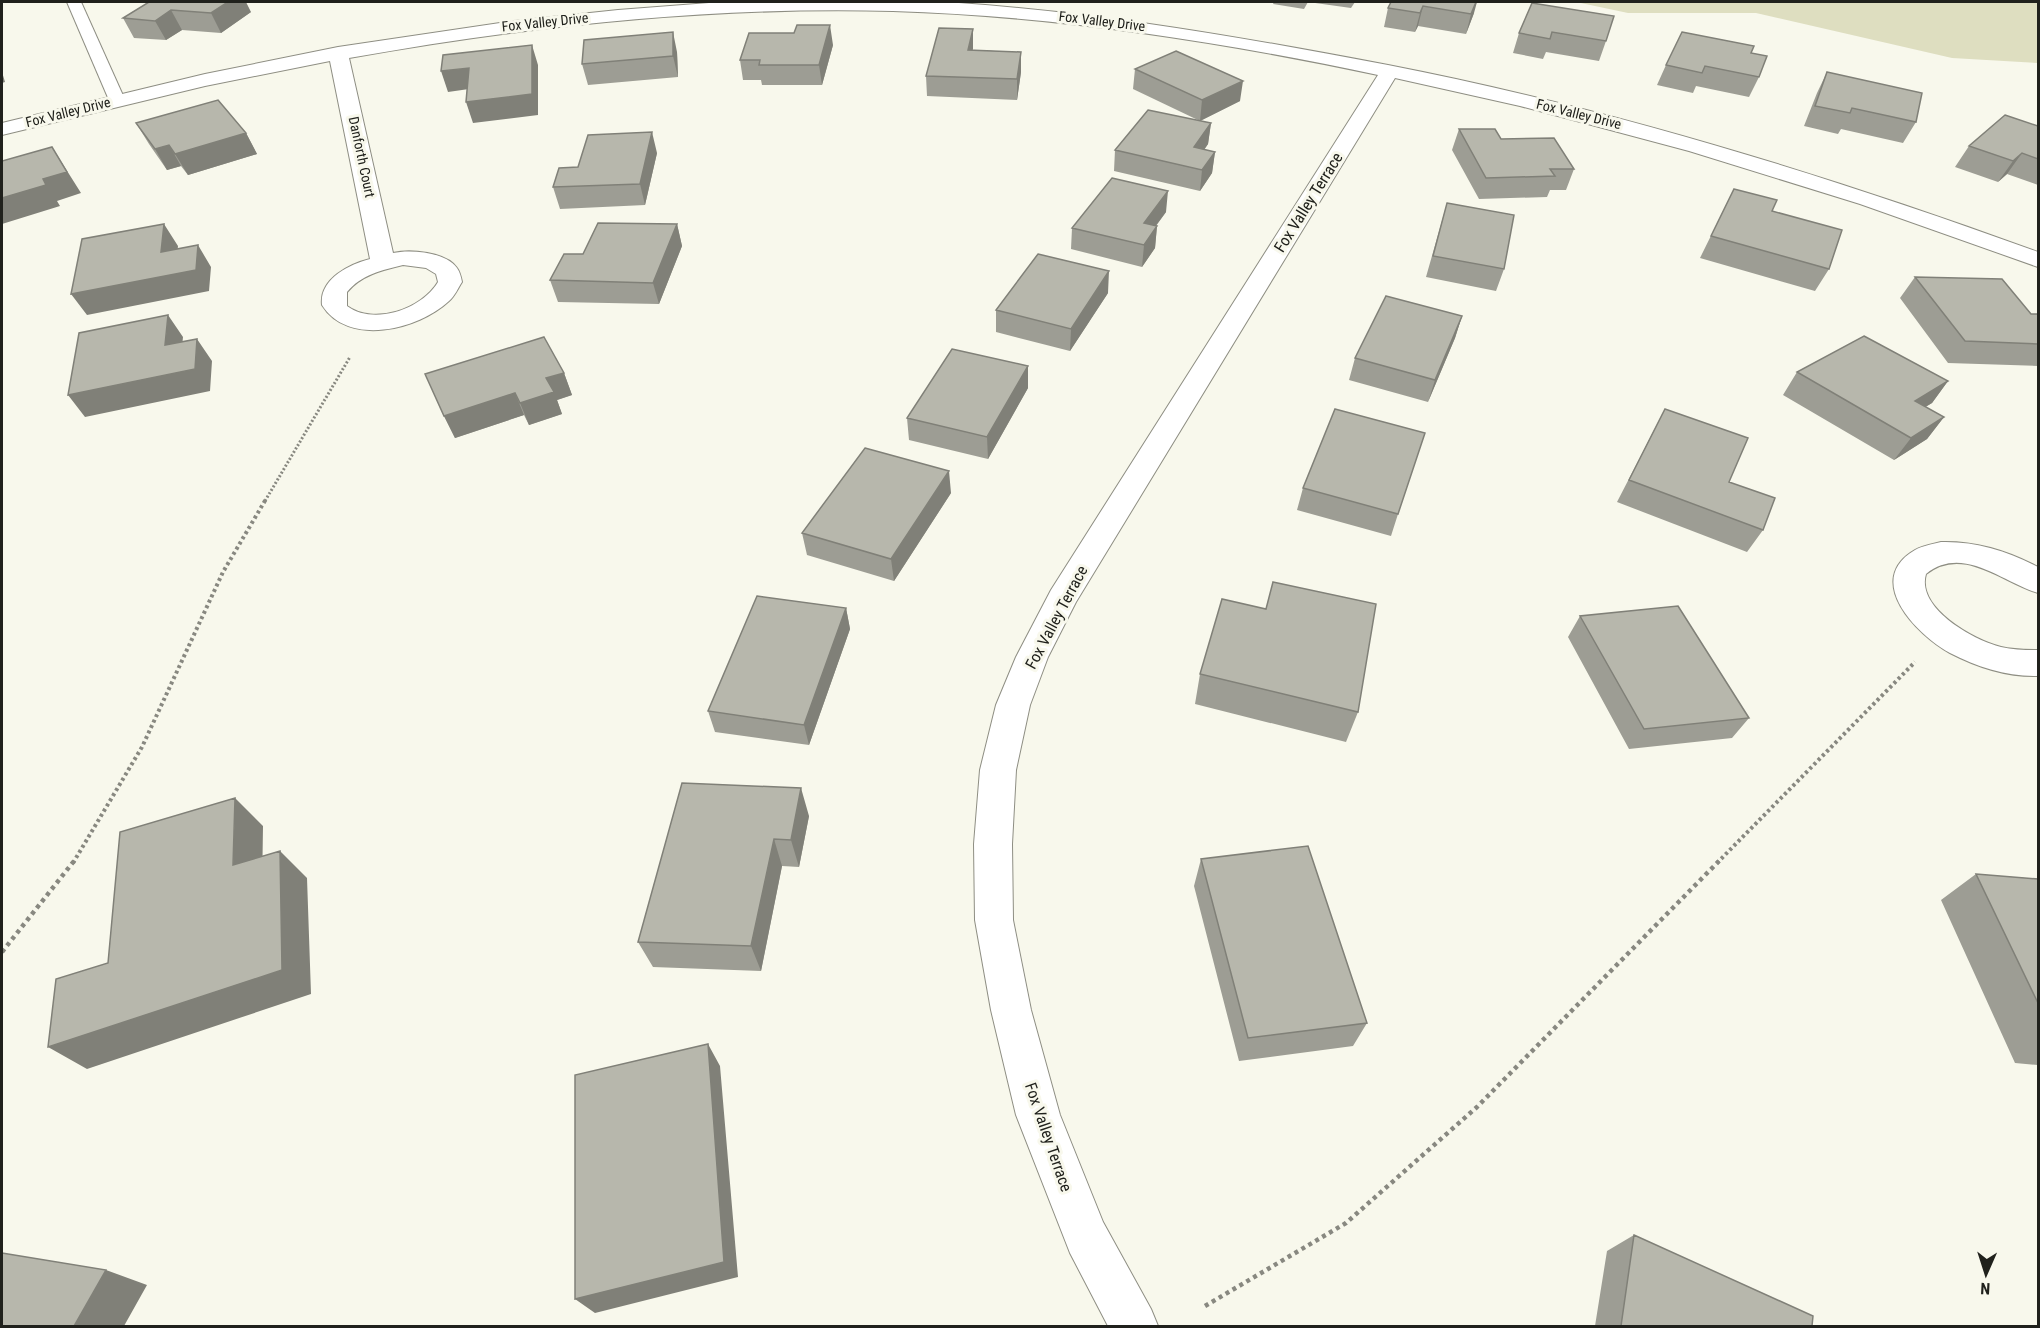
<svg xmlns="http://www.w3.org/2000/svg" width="2040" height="1328" font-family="'Roboto Condensed',sans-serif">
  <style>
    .green { fill: #dedec0 }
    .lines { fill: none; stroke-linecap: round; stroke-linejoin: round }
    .lane-casing { stroke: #8e8e83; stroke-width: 2 }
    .street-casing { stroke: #8e8e83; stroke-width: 2 }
    .path-far2 { stroke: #888880; stroke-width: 3; stroke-dasharray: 2 2; stroke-linecap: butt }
    .path-far1 { stroke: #888880; stroke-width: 4; stroke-dasharray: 3 3; stroke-linecap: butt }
    .path { stroke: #888880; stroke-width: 4.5; stroke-dasharray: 4 4; stroke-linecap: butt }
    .lane { fill: #fff; fill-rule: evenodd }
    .street { fill: #fff; fill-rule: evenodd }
    .wall { fill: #9d9d94 }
    .shaded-wall { fill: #808078 }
    .building { fill: #b7b7ac; stroke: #808078; stroke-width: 1.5 }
    .labels { text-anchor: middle; stroke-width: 6; stroke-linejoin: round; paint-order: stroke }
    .far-street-label { font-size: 14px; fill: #20211c; stroke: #f8f8ec }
    .street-label { font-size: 16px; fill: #20211c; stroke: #f8f8ec }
  </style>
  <rect width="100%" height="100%" fill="#f8f8ec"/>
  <!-- green -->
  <path class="green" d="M1576,2h462v61l-86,-5 -196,-45h-128z"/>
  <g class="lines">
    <!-- lane casing -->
    <g class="lane-casing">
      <path id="lane" d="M67,2h14l44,98 -2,3 -6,2 -8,-5z"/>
    </g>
    <!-- street casing -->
    <g class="street-casing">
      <path id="street" d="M722,2c79,-2 159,-2 237,1 145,10 287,35 429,62 221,43 439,110 650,187v15l-178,-63 -171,-53 -169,-45 -125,-28 -319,524 -28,55 -18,48 -14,65 -4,74 1,76 18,90 29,105 43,107 48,87 7,17h-50l-38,-73 -54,-138 -25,-105 -16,-90 -1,-76 6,-74 16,-65 20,-48 35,-67 327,-515c-160,-34 -322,-59 -485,-64 -183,-5 -365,15 -544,47l44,195c17,-4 53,-1 64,15 3,4 4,9 5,14 -4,6 -7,14 -13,19 -31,29 -101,46 -127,4 -3,-26 28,-41 48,-46l-40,-198 -125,25 -203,49v-12l203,-49 133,-27 176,-26 104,-11zM403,265l23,3 10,6 2,8c-16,27 -64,44 -91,24v-14c14,-17 35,-22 56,-27z
        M1941,542c34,-1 67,9 97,25v26c-35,-10 -75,-49 -112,-19 -10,34 47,66 75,73 12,3 25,3 37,3v26c-30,1 -61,-9 -88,-23 -33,-18 -87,-73 -35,-103 7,-4 18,-6 26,-8z"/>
    </g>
    <!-- path-far2 -->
    <path class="path-far2" d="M265,501l85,-144"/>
    <!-- path-far1 -->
    <path class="path-far1" d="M73,863l69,-116 81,-175 43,-73
      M1717,863l198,-201"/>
    <!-- path -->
    <path class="path" d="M2,952l72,-91
      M1205,1306l141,-83 131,-116 242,-246"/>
    <!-- lane -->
    <use href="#lane" class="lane"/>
    <!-- street -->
    <use href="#street" class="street"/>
  </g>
  <!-- wall -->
  <path class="wall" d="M149,2l102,10 -30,21 -39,-3 -16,10 -32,-2 -11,-20z
    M1274,2h81l-4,6 -43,-6 -4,7 -31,-5z
    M1391,2l83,11 -8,21 -48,-8 -3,6 -31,-5 4,-19z
    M1532,3l74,38 -7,20 -53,-9 -3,7 -30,-6 6,-20z
    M833,45l-11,40h-60l-1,-5h-18l-3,-20z
    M973,50l48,2v20l-4,28 -90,-4 -1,-20z
    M677,52l1,25 -90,8 -6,-21z
    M1751,53l8,24 -10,20 -53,-11 -3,7 -36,-8 9,-20z
    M1135,69l105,32 -40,20 -67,-32z
    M1827,72l89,50 -13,21 -62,-14 -3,5 -34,-8 13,-33z
    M136,123l110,10 11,21 -69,21 -7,-9 -14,4 -18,-26z
    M1211,123l-3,21 -4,6 11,2 -3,21 -12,18 -86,-20 1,-21z
    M2038,126v59l-31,-11 -9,8 -43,-15 14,-21z
    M1459,129l42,10 73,30 -8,21h-16l-3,7 -68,2 -27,-49z
    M657,153l-12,52 -85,4 -7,-22 25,-20z
    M1734,189l38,22 57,58 -14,22 -115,-33z
    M1447,203l57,66 -8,22 -70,-14z
    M1166,212l-10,14h1l-2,22 -13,19 -71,-18 1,-21z
    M677,224l5,22 -23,58 -101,-2 -8,-22 33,-26z
    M1915,277l116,37h7v52l-90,-3 -48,-65z
    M1108,293l-38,58 -74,-19v-22z
    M1462,316l-7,22 -27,64 -79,-22 6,-22z
    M1028,366v22l-40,71 -79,-19 -2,-22z
    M1797,372l151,9 -16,22 -7,4 19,10 -17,22 -33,21 -111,-65z
    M564,373l8,22 -15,5 5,14 -33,11 -5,-10 -69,23 -11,-22z
    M1665,409l98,121 -16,22 -130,-50z
    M1303,488l95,26 -7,22 -94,-26z
    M951,493l-57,88 -87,-26 -5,-22z
    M846,608l4,21 -41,116 -94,-13 -7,-21z
    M1266,609l92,103 -12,30 -151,-38 5,-30z
    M1580,616l169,102 -17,20 -103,11 -61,-112z
    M682,783l127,33 -10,51 -17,-1 -21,105 -108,-4 -15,-25z
    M1201,859l166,164 -14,23 -114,15 -45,-175z
    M1976,874l62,5v186l-23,-2 -74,-163z
    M1634,1235l178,91h-217l12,-75z"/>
  <!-- shaded-wall -->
  <path class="shaded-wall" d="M228,2h18l5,10 -30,21 -10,-20z
    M1476,2h1l-3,11 -8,21 5,-20z
    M1423,6l-5,20 -3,6 5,-19z
    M171,10l11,20 -16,10 -11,-19z
    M830,25l3,20 -11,40 -3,-20z
    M973,29v20l-5,21v-20z
    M673,32l4,20 1,25 -5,-21z
    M532,45l6,20v50l-65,8 -7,-21z
    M1021,52v20l-4,28v-21z
    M469,68l7,20 -28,4 -7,-21z
    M2,72l3,10 -3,1z
    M1243,81l-3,20 -40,20 2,-21z
    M1211,123l-3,21 -17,24 3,-21z
    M652,132l5,21 -12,52 -5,-21z
    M246,133l11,21 -69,21 -13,-21z
    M169,145l12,21 -14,4 -12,-21z
    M52,147l29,46 -24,8 3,5 -58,18v-26l41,-19z
    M1215,152l-3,21 -12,18 2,-21z
    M2022,153l-15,21 -9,8 15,-21z
    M1168,191l-2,21 -24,32 2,-21z
    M164,224l14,22 -3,28 23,-29 13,22 -2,24 -122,24 -16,-21 90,-42z
    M677,224l5,22 -23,58 -6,-21z
    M1157,226l-2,22 -13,19 2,-22z
    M1109,271l-1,22 -38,58 1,-22z
    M168,315l15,22 -3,30 -15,-22z
    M1462,316l-7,22 -27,64 7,-22z
    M197,339l15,22 -2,30 -125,26 -17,-22z
    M1028,366v22l-40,71 -1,-22z
    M564,373l8,22 -15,5 5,14 -33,11 -9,-22 26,-25z
    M1948,381l-16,22 -33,20 16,-22z
    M515,393l9,22 -69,23 -11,-22z
    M1944,417l-17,22 -33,21 17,-22z
    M949,471l2,22 -57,88 -3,-22z
    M846,608l4,21 -41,116 -5,-20z
    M801,788l8,28 -10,51 -8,-27z
    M235,798l28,28 -1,66 -29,-27z
    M774,839l8,27 -21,105 -10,-25z
    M280,851l27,27 4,116 -224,75 -39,-22z
    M708,1044l12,22 18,211 -143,36 -20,-14z
    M106,1270l41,15 -23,41h-50z"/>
  <!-- building -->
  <path class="building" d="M149,2h79l-17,11 -40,-3 -16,11 -32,-3z
    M1391,2h85l-5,12 -48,-8 -3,7 -32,-5z
    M1532,3l82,13 -8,25 -54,-9 -2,7 -31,-6z
    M797,25h33l-11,40h-60l1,-5h-20l9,-27h45z
    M939,28l34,1 -5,21 53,2 -4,27 -91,-3z
    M673,32v24l-91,8 2,-24z
    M1682,32l72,14 -3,7 16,3 -8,21 -54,-11 -3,7 -36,-8z
    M532,45v49l-66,8 3,-34 -28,3 2,-16z
    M1176,51l67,30 -41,19 -67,-31z
    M1827,72l95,21 -6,29 -64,-14 -2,5 -35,-7z
    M218,100l28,33 -71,21 -6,-9 -14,4 -19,-26z
    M1148,110l63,13 -17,24 21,5 -13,18 -87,-20z
    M2005,115l33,11v33l-16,-6 -9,8 -44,-15z
    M1459,129h36l6,10 53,-1 20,31h-24l5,7 -69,2z
    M652,132l-12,52 -87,3 6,-19 19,-1 10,-32z
    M52,147l15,25 -24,7 3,6 -44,13v-37z
    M1112,178l56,13 -24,32 13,3 -13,19 -72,-17z
    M1734,189l43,11 -5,11 70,19 -13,39 -118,-33z
    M1447,203l67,12 -10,54 -71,-13z
    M598,223l79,1 -24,59 -103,-3 14,-26h19z
    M164,224l-3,28 37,-7 -2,25 -125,24 11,-55z
    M1038,254l71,17 -38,58 -75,-19z
    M1915,277l87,2 29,35h7v30l-73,-3z
    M1386,296l76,20 -27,64 -80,-22z
    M168,315l-3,30 32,-6 -2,30 -127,26 11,-62z
    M1864,336l84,45 -33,20 29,16 -33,21 -114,-66z
    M544,337l20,36 -18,5 8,14 -34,11 -5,-10 -71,23 -19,-42z
    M952,349l76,17 -41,71 -80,-19z
    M1335,409l90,24 -27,81 -95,-26z
    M1665,409l83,29 -19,44 46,16 -12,32 -134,-50z
    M865,448l84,23 -58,88 -89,-26z
    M1273,582l103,22 -18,108 -158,-38 22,-75 44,10z
    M757,596l89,12 -42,117 -96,-14z
    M1678,606l71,112 -105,11 -64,-113z
    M682,783l119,5 -10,52 -17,-1 -23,107 -113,-4z
    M235,798l-2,67 47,-14 2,119 -234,77 8,-68 52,-16 12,-131z
    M1308,846l59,177 -119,15 -47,-179z
    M1976,874l62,5v124z
    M708,1044l16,218 -149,37v-224z
    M1634,1235l179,81 -1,10h-191z
    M2,1253l104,17 -32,56h-72z"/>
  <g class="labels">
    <!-- far-street labels -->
    <g class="far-street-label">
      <text transform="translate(1102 21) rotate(7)" y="5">Fox Valley Drive</text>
      <text transform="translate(545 22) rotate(-6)" y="5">Fox Valley Drive</text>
      <text transform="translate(68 112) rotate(-14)" y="5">Fox Valley Drive</text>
      <text transform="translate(1579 114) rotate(14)" y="5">Fox Valley Drive</text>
      <text transform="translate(362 157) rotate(78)" y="5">Danforth Court</text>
    </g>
    <!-- street labels -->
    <g class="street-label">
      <text transform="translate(1308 202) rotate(-58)" y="6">Fox Valley Terrace</text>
      <text transform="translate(1056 617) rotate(-62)" y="6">Fox Valley Terrace</text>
      <text transform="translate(1049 1137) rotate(71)" y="6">Fox Valley Terrace</text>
    </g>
  </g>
  <!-- border -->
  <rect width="2040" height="1328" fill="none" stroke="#20211c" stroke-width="6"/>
  <!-- north arrow -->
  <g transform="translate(1986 1274) rotate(183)" stroke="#f8f8ec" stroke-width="4.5" paint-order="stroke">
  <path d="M0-4.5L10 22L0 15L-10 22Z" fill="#20211c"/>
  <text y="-9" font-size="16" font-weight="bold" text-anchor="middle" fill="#20211c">N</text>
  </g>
</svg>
